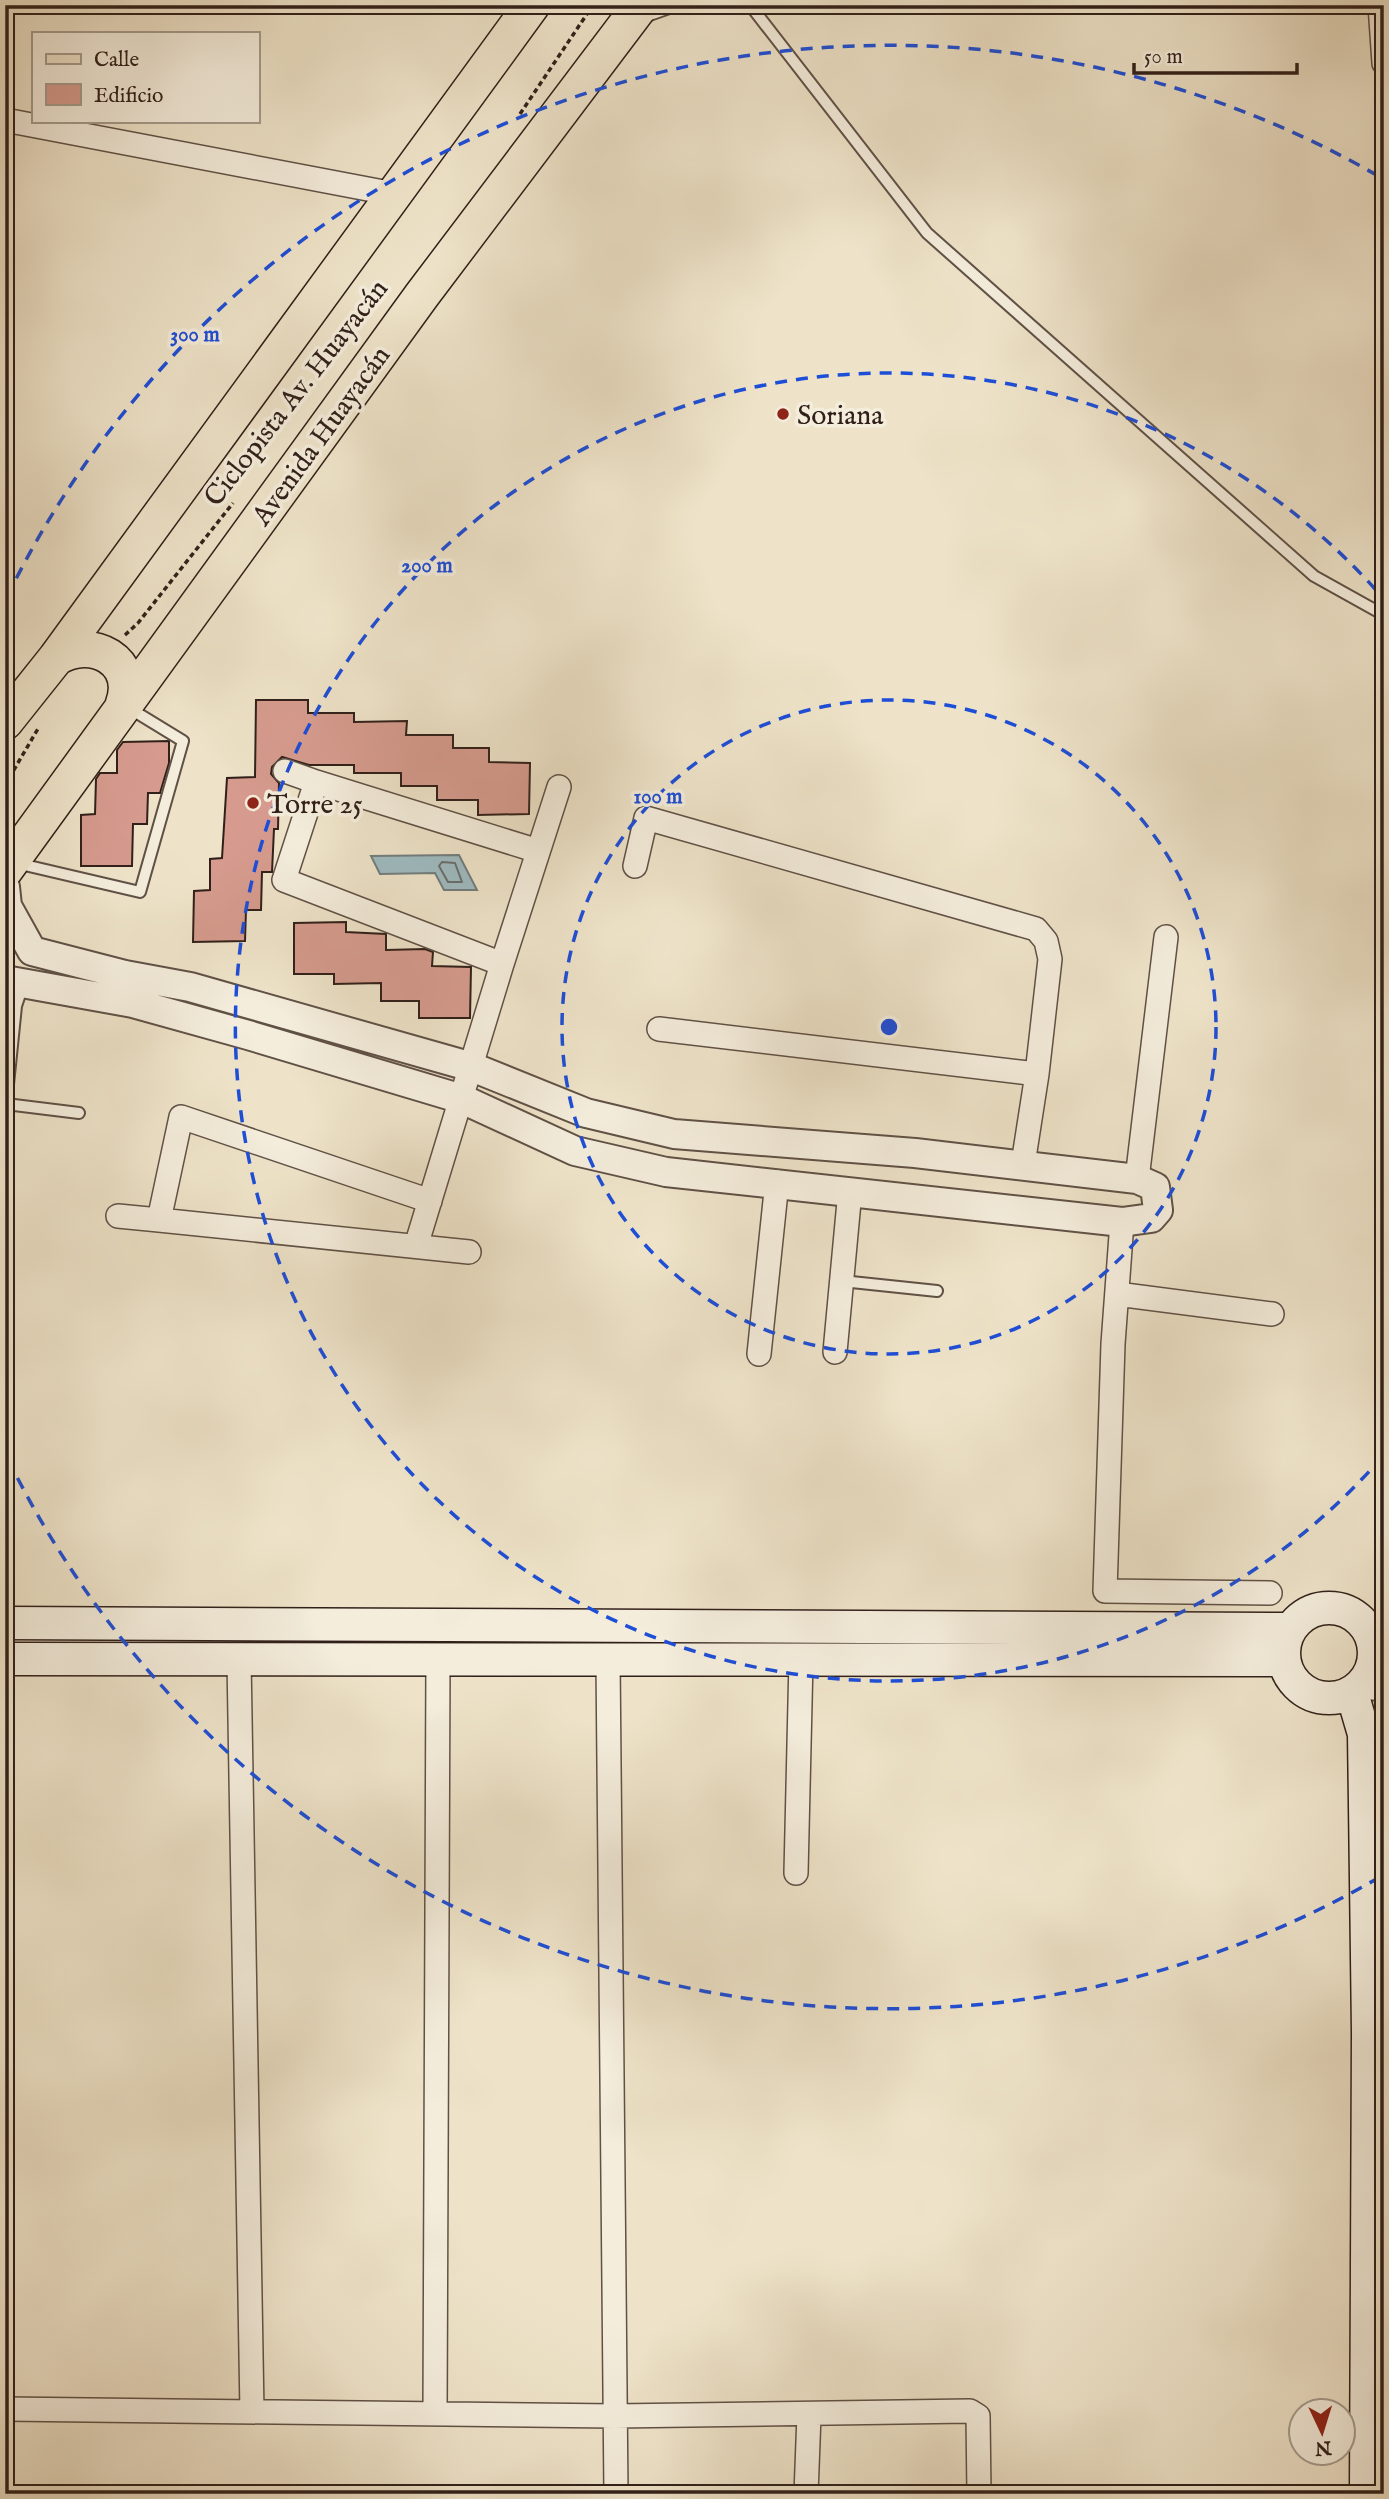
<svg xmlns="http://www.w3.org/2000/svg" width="1389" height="2499" font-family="'IM FELL English',serif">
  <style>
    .water { fill: #9ebbc1; stroke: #727d7e; stroke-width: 2 }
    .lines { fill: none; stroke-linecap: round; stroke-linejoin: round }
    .shore { stroke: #686e6e; stroke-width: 2 }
    .building { fill: #d69b8e; stroke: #31201a; stroke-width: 2 }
    .service-casing { stroke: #605146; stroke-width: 14 }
    .minor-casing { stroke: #605146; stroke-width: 26 }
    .tertiary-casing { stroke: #605146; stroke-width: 32 }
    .secondary-casing { stroke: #31201a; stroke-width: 35 }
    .primary-casing { stroke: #31201a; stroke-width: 38 }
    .path { stroke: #31201a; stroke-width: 3.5; stroke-dasharray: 5 3.5; stroke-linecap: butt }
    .service { stroke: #f4eddc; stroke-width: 10 }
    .minor { stroke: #f4eddc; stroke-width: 23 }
    .tertiary { stroke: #f4eddc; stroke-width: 28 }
    .secondary { stroke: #f4eddc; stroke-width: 32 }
    .primary { stroke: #eee3c9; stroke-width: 35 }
    .ring { fill: none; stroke: #1d4ed8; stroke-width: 3.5; stroke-dasharray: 12 9 }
    .poi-dot { fill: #8f2418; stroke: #f4eddc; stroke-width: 2.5 }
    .labels { text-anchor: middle; stroke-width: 7; stroke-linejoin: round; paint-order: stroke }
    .street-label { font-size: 28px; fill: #31201a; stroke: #f4eddc }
    .poi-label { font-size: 28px; fill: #31201a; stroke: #f4eddc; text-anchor: start }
    .centre { fill: #1d4ed8; stroke: #f4eddc; stroke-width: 3.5 }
    .ring-label { font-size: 21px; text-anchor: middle; font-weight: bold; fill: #1d4ed8; stroke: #f4eddc; stroke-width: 7; stroke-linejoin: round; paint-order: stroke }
  </style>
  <rect width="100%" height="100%" fill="#eee3c9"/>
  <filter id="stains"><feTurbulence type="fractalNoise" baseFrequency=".00286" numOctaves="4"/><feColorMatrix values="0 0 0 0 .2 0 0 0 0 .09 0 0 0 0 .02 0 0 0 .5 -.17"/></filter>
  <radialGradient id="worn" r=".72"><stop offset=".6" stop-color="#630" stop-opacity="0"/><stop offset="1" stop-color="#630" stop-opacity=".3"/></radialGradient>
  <!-- water -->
  <path class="water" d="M459,855l18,35h-33l-9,-17 -55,1 -9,-18z"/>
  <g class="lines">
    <!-- shore -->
    <path class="shore" d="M442,862l13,1 7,19h-14l-9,-16z"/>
  </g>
  <!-- building -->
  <path class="building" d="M256,700h52v13h46v9l53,-1 -1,14h47v13h36v14l41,1 -1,51 -51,1v-15h-41v-14h-36v-13h-47v-8h-45l-27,-8 -10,10 -1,7 8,9 -1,46h-4l-2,43h-10l-1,38h-15l-1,31 -52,1 1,-51 16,-1v-31l12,-1 5,-80 28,-1z
    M169,741v22l-9,30h-12l-1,31h-14l-1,42h-51v-51l14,-1 1,-35 4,-6h17v-23l6,-8z
    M346,922v10l40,2v16l39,-1 8,3 -1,14 39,1 -1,51h-51v-17h-38v-18l-47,1v-10h-40v-51z"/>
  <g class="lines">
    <!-- service casing -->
    <g class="service-casing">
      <path id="service" d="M750,5l177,228 387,343 70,39
        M644,17l34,-12
        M16,863l124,29 43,-151 -54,-33
        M23,985l-7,21 -10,98 73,9
        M842,1281l95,10"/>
    </g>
    <!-- minor casing -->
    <g class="minor-casing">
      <path id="minor" d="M1380,5l4,58
        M5,120l389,74
        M285,771l31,11
        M538,851l-222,-69 -32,98 218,84 57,-177
        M635,866l11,-48 390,111 10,12 4,18 -13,115 -14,90
        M659,1029l378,45
        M1137,1179l29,-242
        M430,1201l-249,-84 -22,103 310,32
        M118,1216l41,4
        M1122,1222l-9,122 -8,247 165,2
        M416,1246l86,-282
        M1117,1294l155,20
        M835,1352l15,-161
        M759,1354l18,-172
        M239,1660l13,752
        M608,1660l8,834
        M796,1873l5,-213
        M5,2409l609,7 356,-5 8,5 1,78
        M435,2414l3,-754
        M806,2494l3,-79"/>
    </g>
    <!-- tertiary casing -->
    <g class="tertiary-casing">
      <path id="tertiary" d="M5,887l2,19 25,45 93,24 65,12 282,80 114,46 88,21 241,19 222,26 18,8 3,23 -7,8 -29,4 -456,-50 -91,-21 -113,-52 -214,-64 -115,-32 -128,-23
        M1370,1634l14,2
        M1362,1685l22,1"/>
    </g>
    <!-- secondary casing -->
    <g class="secondary-casing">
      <path id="secondary" d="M1284 1653a45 45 0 1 1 90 0a45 45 0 1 1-90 0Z
        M5,1623l1285,6
        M5,1659l1278,1
        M1352,1693l12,41 1,70 3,229 -2,461"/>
    </g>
    <!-- primary casing -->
    <g class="primary-casing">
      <path id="primary" d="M56,658c36,-23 83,3 67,47
        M5,722l51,-64 476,-653
        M5,870l417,-575 219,-290"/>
    </g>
    <!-- path -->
    <path class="path" d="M520,114l73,-109
      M125,635l13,-12 95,-120
      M5,785l34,-58"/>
    <!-- service -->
    <use href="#service" class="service"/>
    <!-- minor -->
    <use href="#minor" class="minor"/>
    <!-- tertiary -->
    <use href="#tertiary" class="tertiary"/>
    <!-- secondary -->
    <use href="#secondary" class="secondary"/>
    <!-- primary -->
    <use href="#primary" class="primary"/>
  </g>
  <!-- distance rings -->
  <g class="ring">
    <circle cx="889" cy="1027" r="327"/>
    <path d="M1383 1456A654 654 0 1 1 1383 598"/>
    <path d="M1380 1877A981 981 0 0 1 7 1457M7 597A981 981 0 0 1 1380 177"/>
  </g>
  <!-- markers -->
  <g class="poi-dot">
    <circle cx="783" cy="414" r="7"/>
    <circle cx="253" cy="803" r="7"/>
  </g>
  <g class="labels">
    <!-- street labels -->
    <g class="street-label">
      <text transform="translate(295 392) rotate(-52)" y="10">Ciclopista Av. Huayacán</text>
      <text transform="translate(320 435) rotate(-54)" y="10">Avenida Huayacán</text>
    </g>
    <!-- poi labels -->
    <g class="poi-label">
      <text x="797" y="424">Soriana</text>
      <text x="267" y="813">Torre 25</text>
    </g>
  </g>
  <circle cx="889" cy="1027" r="10" class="centre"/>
  <g class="ring-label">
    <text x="195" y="341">300 m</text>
    <text x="427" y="572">200 m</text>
    <text x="658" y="803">100 m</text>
  </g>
  <!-- margin -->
  <rect width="1389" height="2499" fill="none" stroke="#eee3c9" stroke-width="28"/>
  <rect x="7" y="7" width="1375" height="2485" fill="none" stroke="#31201a" stroke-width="3.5"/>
  <rect x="14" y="14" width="1361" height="2471" fill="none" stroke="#31201a" stroke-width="2"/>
  <!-- legend -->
  <rect x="32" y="32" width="228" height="91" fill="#f4eddc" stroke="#a69b8e" stroke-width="2"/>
  <rect x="46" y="54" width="35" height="10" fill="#eee3c9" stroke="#a69b8e" stroke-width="2"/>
  <text x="94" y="66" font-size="21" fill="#31201a">Calle</text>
  <rect x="46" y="84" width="35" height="21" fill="#d69b8e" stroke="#a69b8e" stroke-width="2"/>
  <text x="94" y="102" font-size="21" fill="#31201a">Edificio</text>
  <!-- north arrow -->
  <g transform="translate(1322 2432) rotate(176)"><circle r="33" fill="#f4eddc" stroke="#a69b8e" stroke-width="2"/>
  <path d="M0-5L12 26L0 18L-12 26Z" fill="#8f2418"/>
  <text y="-10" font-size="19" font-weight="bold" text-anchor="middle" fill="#31201a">N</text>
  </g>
  <!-- scale -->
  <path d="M1134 63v10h163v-10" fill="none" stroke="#31201a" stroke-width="3.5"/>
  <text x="1144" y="63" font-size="21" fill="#31201a" stroke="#f4eddc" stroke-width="5" paint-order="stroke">50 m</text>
  <rect width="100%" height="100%" filter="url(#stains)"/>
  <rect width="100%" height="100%" fill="url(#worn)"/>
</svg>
